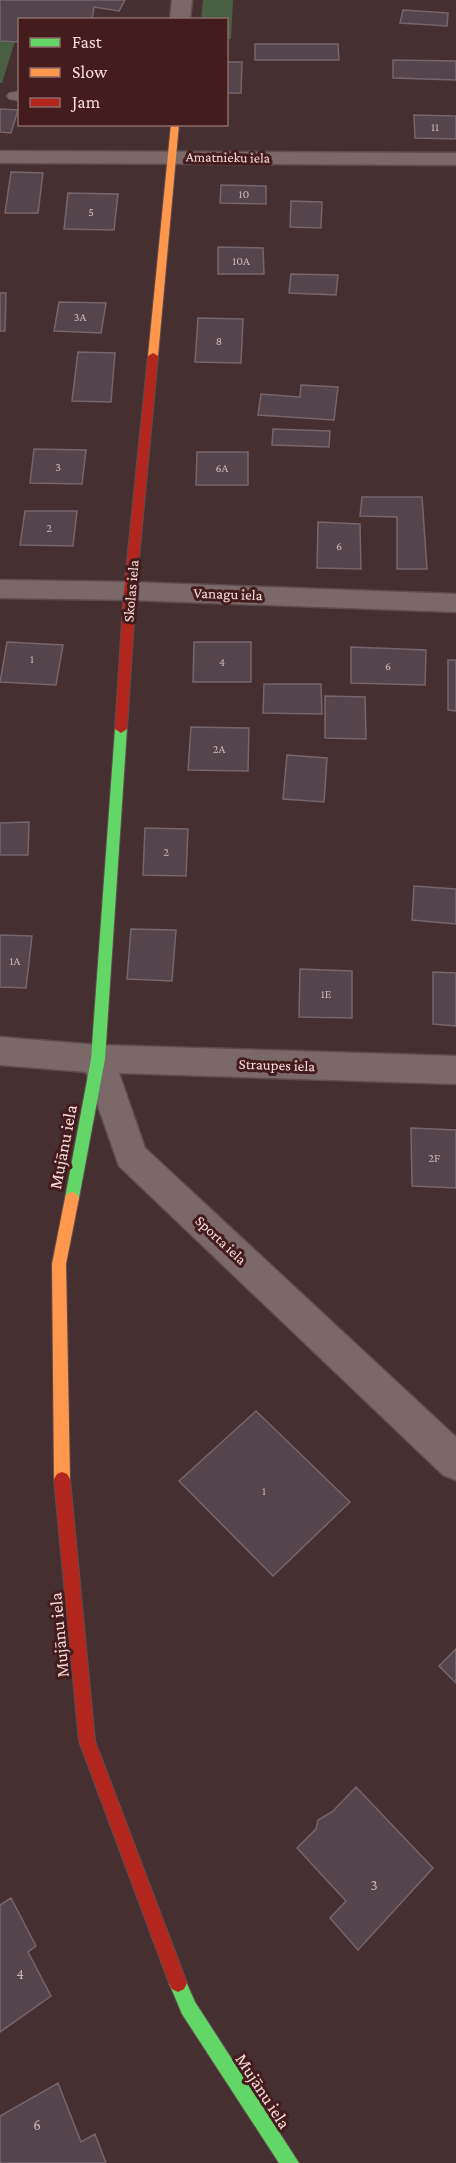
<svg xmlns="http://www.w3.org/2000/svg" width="456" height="2163" font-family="'Crimson Pro',serif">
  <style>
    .green { fill: #495f41 }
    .building { fill: #54454c; stroke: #75656c; stroke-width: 1.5 }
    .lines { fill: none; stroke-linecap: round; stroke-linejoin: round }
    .lane-casing { stroke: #604c4c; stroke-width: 2 }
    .street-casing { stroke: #604c4c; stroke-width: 3 }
    .fast-casing { stroke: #604c4c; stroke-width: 2 }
    .slow-casing { stroke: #604c4c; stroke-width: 2 }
    .jam-casing { stroke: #604c4c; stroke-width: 2 }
    .lane { fill: #7b6868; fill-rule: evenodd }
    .street { fill: #7b6868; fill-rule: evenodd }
    .fast { fill: #63d668; fill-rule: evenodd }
    .slow { fill: #ff974d; fill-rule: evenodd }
    .jam { fill: #b3261e; fill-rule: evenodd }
    .labels { text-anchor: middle; stroke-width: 6; stroke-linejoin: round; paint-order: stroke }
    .number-label { font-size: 12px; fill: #cfb6b7 }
    .far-street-label { font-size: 14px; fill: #f8dcdb; stroke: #441c1d }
    .street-label { font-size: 15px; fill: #f8dcdb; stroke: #441c1d }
    .near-number-label { font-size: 15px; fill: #cfb6b7 }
    .near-street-label { font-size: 18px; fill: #f8dcdb; stroke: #441c1d }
  </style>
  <rect width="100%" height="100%" fill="#462f30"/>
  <!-- green -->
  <path class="green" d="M203,0h30l-2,39h-4l-1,-19 -25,-1z
    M0,41h15l-13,42h-2z"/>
  <!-- building -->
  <path class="building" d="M0,0h125l-6,11 -25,-4 -2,13h-72v22l-20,-1z
    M403,10l45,3 -1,13 -47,-3z
    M255,44h83l1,16h-84z
    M393,60l63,1v19l-63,-2z
    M226,62h16l-1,31h-15z
    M0,109l18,1 -7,23 -11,-1z
    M414,115l42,1v23l-41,-1z
    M11,172l32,1 -5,40h-33z
    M221,185l45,1v18l-46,-1z
    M68,193l50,1 -4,36 -50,-1z
    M291,201l31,1 -1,26 -31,-1z
    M218,247l45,1 1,26h-46z
    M291,274l47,1 -2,20 -47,-2z
    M0,293h6l-1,38h-5z
    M59,302l47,1 -5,30 -47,-2z
    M198,318l45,1 -2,44 -46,-1z
    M78,352l37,1 -4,49 -39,-1z
    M301,385l37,2 -4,33 -76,-5 3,-21 39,3z
    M273,429l57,2 -1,16 -57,-2z
    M34,449l52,1 -4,34 -52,-1z
    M197,452h51v33h-52z
    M362,497h60l5,72h-30v-52l-37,-1z
    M25,511h52l-4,35 -53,-1z
    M318,522l42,2 1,45 -44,-1z
    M7,642l56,3 -7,40 -56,-3z
    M194,642h57v40h-58z
    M351,647l75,3 -1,35 -74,-2z
    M448,660h8v51l-8,-1z
    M264,684h57l1,30 -59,-1z
    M325,696l40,1 1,42 -41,-1z
    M191,727l58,1 -1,43 -60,-1z
    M287,755l40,3 -3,44 -41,-3z
    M29,822l-1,33h-28v-32z
    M145,828l43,1 -2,47 -43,-1z
    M414,886l42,3v35l-44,-4z
    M131,929l45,1 -4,51 -45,-2z
    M0,935l32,1 -6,52 -26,-1z
    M300,969l52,2v47l-53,-1z
    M433,972l23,1v53l-23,-2z
    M411,1128l45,2v58l-44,-2z
    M256,1411l94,91 -77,74 -94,-95z
    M456,1649v34l-17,-17z
    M356,1787l77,81 -75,82 -28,-32 16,-17 -49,-53 19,-19 2,-9 14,-8z
    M11,1898l25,48 -8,6 23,44 -51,36v-127z
    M58,2083l23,59 14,-8 11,29h-106v-47z"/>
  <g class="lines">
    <!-- lane casing -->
    <g class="lane-casing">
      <path id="lane" d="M20,91v10l-11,-2 -2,-3 2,-3z"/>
    </g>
    <!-- street casing -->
    <g class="street-casing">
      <path id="street" d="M172,0h20l-2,20h-20z
        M0,151l456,2v12l-456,-2z
        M0,580l130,2 326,12v18l-326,-12 -130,-2z
        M0,1037l98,8 358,11v28l-337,-11 26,75 311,289v43l-13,-5 -324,-309 -33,-94 -86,-7z"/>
    </g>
    <!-- fast casing -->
    <g class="fast-casing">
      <path id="fast" d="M121,725l6,4 -22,330 -26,139 -2,4 -5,2 -5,-2 -2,-4 26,-139 24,-330z
        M178,1974l6,3 11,25 104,161h-20l-97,-149 -13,-31 3,-6z"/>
    </g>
    <!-- slow casing -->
    <g class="slow-casing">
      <path id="slow" d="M171,124h8l-21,232 -5,3 -5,-3z
        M72,1192l5,2 2,4 -13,66 4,215 -3,5 -5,2 -5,-2 -3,-5 -2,-215 13,-66 2,-4z"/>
    </g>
    <!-- jam casing -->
    <g class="jam-casing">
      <path id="jam" d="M153,353l5,3 -22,235 -9,138 -6,4 -6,-4 9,-138 24,-235z
        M62,1472l5,2 3,5 25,262 92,242 -3,6 -6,3 -6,-3 -3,-6 -90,-242 -25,-262 3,-5z"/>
    </g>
    <!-- lane -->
    <use href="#lane" class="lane"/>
    <!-- street -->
    <use href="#street" class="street"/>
    <!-- fast -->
    <use href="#fast" class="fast"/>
    <!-- slow -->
    <use href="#slow" class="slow"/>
    <!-- jam -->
    <use href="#jam" class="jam"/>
  </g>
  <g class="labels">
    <!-- number labels -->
    <g class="number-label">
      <text x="435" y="131">11</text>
      <text x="244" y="198">10</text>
      <text x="91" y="216">5</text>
      <text x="241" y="265">10A</text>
      <text x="80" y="321">3A</text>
      <text x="219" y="345">8</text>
      <text x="58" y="471">3</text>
      <text x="222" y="472">6A</text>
      <text x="49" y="532">2</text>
      <text x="339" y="550">6</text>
      <text x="32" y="663">1</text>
      <text x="222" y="666">4</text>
      <text x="388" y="670">6</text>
      <text x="219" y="753">2A</text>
      <text x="166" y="856">2</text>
      <text x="15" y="965">1A</text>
      <text x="326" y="998">1E</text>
      <text x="434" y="1162">2F</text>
      <text x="264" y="1495">1</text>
    </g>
    <!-- far-street labels -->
    <g class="far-street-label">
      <text transform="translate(228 157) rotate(1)" y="5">Amatnieku iela</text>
    </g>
    <!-- street labels -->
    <g class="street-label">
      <text transform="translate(131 591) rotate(-85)" y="5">Skolas iela</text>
      <text transform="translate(228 594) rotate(2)" y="5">Vanagu iela</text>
      <text transform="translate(277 1065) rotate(2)" y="5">Straupes iela</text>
      <text transform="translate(221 1240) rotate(43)" y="5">Sporta iela</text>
    </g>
    <!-- near-number labels -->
    <g class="near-number-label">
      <text x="374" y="1890">3</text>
      <text x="20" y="1979">4</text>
      <text x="37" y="2130">6</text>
    </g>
    <!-- near-street labels -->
    <g class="near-street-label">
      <text transform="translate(63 1147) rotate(-79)" y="6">Mujānu iela</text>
      <text transform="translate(59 1635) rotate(-95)" y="6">Mujānu iela</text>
      <text transform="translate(263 2091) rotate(57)" y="6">Mujānu iela</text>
    </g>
  </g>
  <!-- legend -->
  <rect x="18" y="18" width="210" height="108" fill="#441c1d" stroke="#8c6969" stroke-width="1.5"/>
  <rect x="30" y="38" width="30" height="9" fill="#63d668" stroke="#8c6969" stroke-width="1.5"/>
  <text x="72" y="48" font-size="18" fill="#f8dcdb">Fast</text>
  <rect x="30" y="68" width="30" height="9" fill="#ff974d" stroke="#8c6969" stroke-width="1.5"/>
  <text x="72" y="78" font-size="18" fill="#f8dcdb">Slow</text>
  <rect x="30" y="98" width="30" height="9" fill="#b3261e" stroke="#8c6969" stroke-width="1.5"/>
  <text x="72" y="108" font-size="18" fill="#f8dcdb">Jam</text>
</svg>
